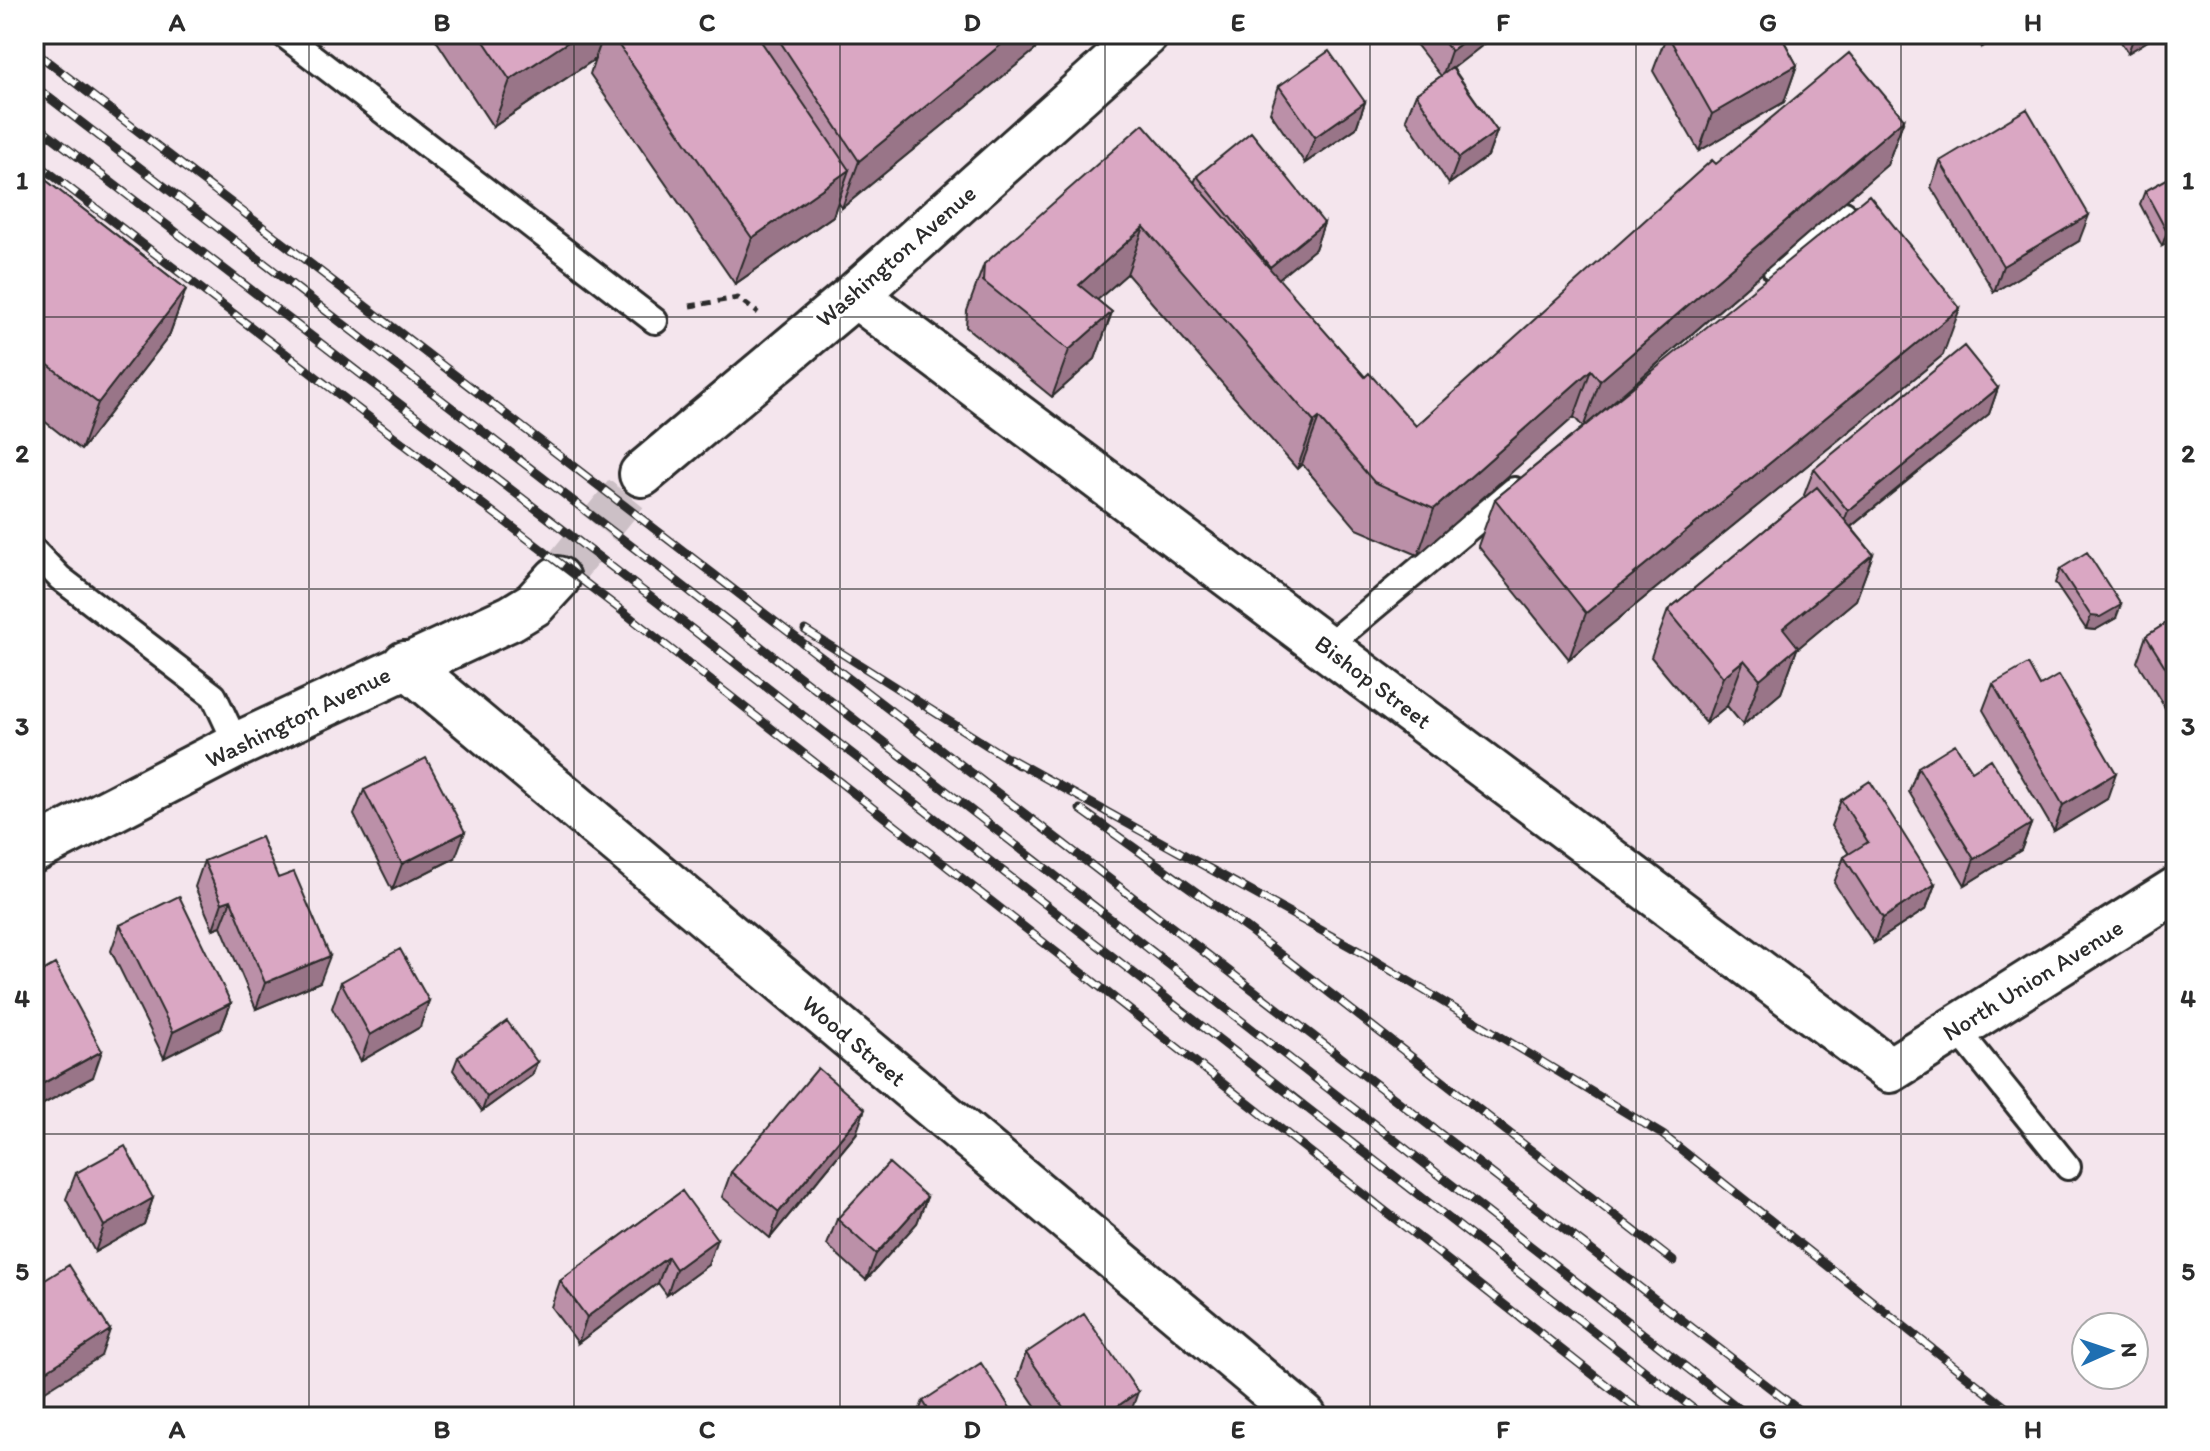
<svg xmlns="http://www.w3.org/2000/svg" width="2210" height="1451" font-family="Itim,sans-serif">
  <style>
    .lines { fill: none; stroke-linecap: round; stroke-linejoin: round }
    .street-tunnel { stroke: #ccc0c6; stroke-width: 44; stroke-dasharray: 44 22; stroke-linecap: butt }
    .lane-casing { stroke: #2b2b2b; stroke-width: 30 }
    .street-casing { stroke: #2b2b2b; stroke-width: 50 }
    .path { stroke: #2b2b2b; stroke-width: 5; stroke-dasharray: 8 6; stroke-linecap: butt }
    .lane { stroke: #fff; stroke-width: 24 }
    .street { stroke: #fff; stroke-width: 44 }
    .rail-casing { stroke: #2b2b2b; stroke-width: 9 }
    .rail { stroke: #fff; stroke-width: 6; stroke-dasharray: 18; stroke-linecap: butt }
    .wall { fill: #bb90a8; stroke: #2b2b2b; stroke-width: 2 }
    .shaded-wall { fill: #997588; stroke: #2b2b2b; stroke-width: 2 }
    .building { fill: #daa7c3; stroke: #2b2b2b; stroke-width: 2 }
    .grid { fill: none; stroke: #2b2b2b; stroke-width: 2; stroke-opacity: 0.55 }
    .labels { text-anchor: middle; stroke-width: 6; stroke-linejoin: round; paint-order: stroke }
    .street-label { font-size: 24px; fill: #2b2b2b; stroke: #fff }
    .neatline { fill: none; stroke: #2b2b2b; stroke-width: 3 }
    .grid-label { font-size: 26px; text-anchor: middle; font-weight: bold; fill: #2b2b2b }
  </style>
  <rect width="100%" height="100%" fill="#f4e5ed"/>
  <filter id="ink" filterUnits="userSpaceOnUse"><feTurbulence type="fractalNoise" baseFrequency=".0125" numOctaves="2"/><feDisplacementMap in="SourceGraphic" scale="16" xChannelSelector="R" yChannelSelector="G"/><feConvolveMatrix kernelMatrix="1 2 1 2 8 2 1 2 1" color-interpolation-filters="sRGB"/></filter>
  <g filter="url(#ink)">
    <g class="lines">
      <!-- street-tunnel -->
      <path class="street-tunnel" d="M557,579l85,-105"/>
      <!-- lane casing -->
      <g class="lane-casing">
        <path id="lane" d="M283,34l372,287
          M1776,271l68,-57
          M34,551l26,27 154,118 23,49
          M1326,647l188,-157
          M1956,1028l112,139"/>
      </g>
      <!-- street casing -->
      <g class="street-casing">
        <path id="street" d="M855,295l1035,775 286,-180
          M642,474l213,-179 291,-261
          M405,664l899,753
          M34,850l203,-105 274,-127 23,-14 23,-25"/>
      </g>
      <!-- path -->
      <path class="path" d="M690,306l48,-8 20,15"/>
      <!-- lane -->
      <use href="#lane" class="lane"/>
      <!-- street -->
      <use href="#street" class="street"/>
      <!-- rail casing -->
      <g class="rail-casing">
        <path id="rail" d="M34,51l1774,1366
          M34,86l626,482 1090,849
          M34,123l609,468 1061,826
          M34,161l592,453 1021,803
          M805,630l213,135
          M1009,758l355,196 299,181 355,282
          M1080,809l169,121 424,331"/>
      </g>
      <!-- rail -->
      <use href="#rail" class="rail"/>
    </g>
    <!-- wall -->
    <path class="wall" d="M432,34h608l-5,16 -193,158 -4,-6 -5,14 -98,68 -145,-210 5,-15 -102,68z
      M1408,34h89l-44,34 44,63 -9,25 -39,28 -43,-65 10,-25 25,-18z
      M1667,34h128l-11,7 13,24 -13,37 -85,49 -46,-80z
      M1975,34h28l-21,13z
      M2116,34h43l-31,19z
      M1279,86l86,16 -9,26 -51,35 -35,-51z
      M1904,119l-17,46 -299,259 355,-69 -374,304 -91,-113 17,-47 88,-72 -9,-10 -156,138 -61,-26 -55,-65 -5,5 -170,-195 -30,26 15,12 -17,47 -43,38 -86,-70 1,-16 17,-47 210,-81 3,-7 127,47 -9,26 -37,30 87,98 51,49 300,-262z
      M1940,161l139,80 -85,51 -63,-105z
      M34,171l152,118 -17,47 -88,114 -47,-37z
      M2145,191l31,47 -14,8 -22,-42z
      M1998,388l-9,26 -138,113 22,27 -17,46 -59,49 -16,44 -38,32 -16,-19 -21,17 -55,-66 17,-47 137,-113 -1,-2 10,-26z
      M2060,569l56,49 -21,12 -9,-1 -31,-46z
      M2176,617v109l-39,-64 9,-26z
      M1993,684l114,115 -53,32 -71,-121z
      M1918,767l54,4 59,53 -10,26 -56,35 -56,-93z
      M364,790l91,68 -63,32 -38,-75z
      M1841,800l94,84 -9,25 -52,34 -40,-60 10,-26 5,-3 -18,-28z
      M204,861l74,17 42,104 -64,27 -35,-83 -8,3 -18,-42z
      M120,925l111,78 -10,26 -57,29 -53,-107z
      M34,976l59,101 -59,32z
      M341,982l79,45 -59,34 -29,-53z
      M458,1057l79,5 -5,13 -50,36 -29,-41z
      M856,1134l-86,104 -48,-41 9,-25z
      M76,1173l77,25 -9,26 -49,28 -29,-53z
      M682,1191l26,74 -41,30 -9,-12 -80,60 -27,-36 9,-26z
      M927,1197l-10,26 -51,57 -39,-35 10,-26z
      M1026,1353l103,64h-86l-26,-38z
      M923,1401l93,16h-99z"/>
    <!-- shaded-wall -->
    <path class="shaded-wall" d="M580,34h24l-9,25 -102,68 17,-47z
      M1014,34h26l-5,16 -193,158 17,-47z
      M1473,34h24l-55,43 9,-26z
      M1765,34h30l-38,22z
      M1987,34h16l-21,13z
      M2135,34h24l-31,19z
      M1797,65l-13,37 -85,49 13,-37z
      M1365,102l-9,26 -51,35 10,-26z
      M1904,119l-17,46 -304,263 17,-47z
      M1497,131l-9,25 -39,28 10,-26z
      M849,170l-16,46 -98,68 17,-46z
      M2089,215l-10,26 -85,51 9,-26z
      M1324,223l-9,26 -54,44 9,-26z
      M1144,227l-17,47 -65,57 17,-46z
      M2176,227v11l-14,8 5,-14z
      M186,289l-17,47 -88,114 17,-47z
      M1960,308l-17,47 -374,304 17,-46z
      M1112,312l-17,47 -43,38 17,-47z
      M1591,370l-17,47 -156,138 16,-46z
      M1998,388l-9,26 -151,123 10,-26z
      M1319,418l-17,46 -5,5 17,-47z
      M1873,554l-17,46 -59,49 -16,44 -38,32 17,-46 23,-51z
      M2121,605l-5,13 -21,12 -9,-1 5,-13z
      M1744,660l-17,46 -21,17 17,-46z
      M2116,773l-9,26 -53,32 9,-26z
      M2031,824l-10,26 -56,35 9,-26z
      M465,832l-10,26 -63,32 10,-26z
      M1935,884l-9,25 -52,34 9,-25z
      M231,900l-10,26 -8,3 9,-26z
      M330,956l-10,26 -64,27 9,-26z
      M429,1001l-9,26 -59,34 9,-26z
      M231,1003l-10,26 -57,29 9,-26z
      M102,1051l-9,26 -59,32v-7l6,-17z
      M537,1062l-5,13 -50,36 5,-14z
      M865,1109l-9,25 -86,104 9,-26z
      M927,1197l-10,26 -51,57 10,-26z
      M153,1198l-9,26 -49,28 9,-26z
      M717,1239l-9,26 -41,30 9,-26z
      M668,1257l-10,26 -80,60 9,-26z
      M110,1330l-9,26 -67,42v-19z
      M1138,1392l-9,25h-27z"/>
    <!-- building -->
    <path class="building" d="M479,34h101l-70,46z
      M611,34h145l93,136 -97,68z
      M775,34h239l-155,127z
      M1438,34h35l-22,17z
      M1667,34h113l17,31 -85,49z
      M1329,51l36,51 -50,35 -36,-51z
      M1849,53l55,66 -304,262 -9,-11 -157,139 -60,-27 -55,-64 -5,4 -170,-195 -65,58 33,27 -43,38 -86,-69 1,-17 159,-140 222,253 4,-4 47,53 296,-266 4,4z
      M1452,68l45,63 -38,27 -43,-64z
      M2027,109l62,106 -86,51 -63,-105z
      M1251,132l73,91 -54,44 -73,-91z
      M34,171l152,118 -88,114 -64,-49z
      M2176,174v53l-9,5 -22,-41z
      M1869,195l91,113 -374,305 -91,-114z
      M1964,346l34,42 -150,123 -34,-42z
      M1817,487l56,67 -90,74 15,19 -38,32 -16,-19 -21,17 -55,-67z
      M2087,552l34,53 -21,12 -9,-1 -31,-47z
      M2176,617v67l-30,-48z
      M2028,664l12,22 19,-11 57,98 -53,32 -70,-121z
      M1955,744l17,27 19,-12 40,65 -57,35 -56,-92z
      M426,758l39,74 -63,32 -38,-74z
      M1870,781l65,103 -52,34 -39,-61 24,-15 -27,-42z
      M261,837l17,41 16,-6 36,84 -65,27 -34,-83 -9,3 -18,-42z
      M179,896l52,107 -58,29 -53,-107z
      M400,949l29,52 -59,34 -29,-53z
      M55,964l47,87 -62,34 -6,-12v-97z
      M507,1021l30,41 -50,35 -29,-40z
      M818,1068l47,41 -86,103 -48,-40z
      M125,1146l28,52 -49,28 -28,-53z
      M889,1163l38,34 -51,57 -39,-35z
      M682,1191l35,48 -41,30 -8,-12 -81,60 -27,-36z
      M69,1265l41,65 -76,49v-92z
      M1084,1314l54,78 -36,25h-32l-44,-64z
      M981,1363l35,54h-83l-10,-16z"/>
  </g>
  <!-- grid -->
  <path class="grid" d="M309,34v1383M574,34v1383M840,34v1383M1105,34v1383M1370,34v1383M1636,34v1383M1901,34v1383M34,317h2142M34,589h2142M34,862h2142M34,1134h2142"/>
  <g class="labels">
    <!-- street labels -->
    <g class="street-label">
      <text transform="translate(896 256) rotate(-41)" y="8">Washington Avenue</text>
      <text transform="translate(1373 682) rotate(37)" y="8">Bishop Street</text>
      <text transform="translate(298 717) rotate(-26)" y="8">Washington Avenue</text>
      <text transform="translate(2033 980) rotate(-32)" y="8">North Union Avenue</text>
      <text transform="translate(854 1041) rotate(40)" y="8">Wood Street</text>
    </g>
  </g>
  <!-- margin -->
  <rect width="2210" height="1451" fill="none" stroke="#fff" stroke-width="88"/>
  <!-- north arrow -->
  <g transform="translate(2110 1351) rotate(87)"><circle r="38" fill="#ffffff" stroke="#aaaaaa" stroke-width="2"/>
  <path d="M0-6L14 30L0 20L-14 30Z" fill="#1f6fb2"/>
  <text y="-12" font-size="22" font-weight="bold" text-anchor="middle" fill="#2b2b2b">N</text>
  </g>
  <rect x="44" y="44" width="2122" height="1363" class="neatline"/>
  <g class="grid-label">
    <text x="177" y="31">A</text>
    <text x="442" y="31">B</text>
    <text x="707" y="31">C</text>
    <text x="972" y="31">D</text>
    <text x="1238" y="31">E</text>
    <text x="1503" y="31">F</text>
    <text x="1768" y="31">G</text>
    <text x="2033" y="31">H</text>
    <text x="22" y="189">1</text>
    <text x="2188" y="189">1</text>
    <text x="22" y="462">2</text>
    <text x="2188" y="462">2</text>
    <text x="22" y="735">3</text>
    <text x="2188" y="735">3</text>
    <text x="22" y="1007">4</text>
    <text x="2188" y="1007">4</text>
    <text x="22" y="1280">5</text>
    <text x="2188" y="1280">5</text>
    <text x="177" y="1438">A</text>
    <text x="442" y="1438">B</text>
    <text x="707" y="1438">C</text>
    <text x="972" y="1438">D</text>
    <text x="1238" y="1438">E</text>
    <text x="1503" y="1438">F</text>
    <text x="1768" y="1438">G</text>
    <text x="2033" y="1438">H</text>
  </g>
</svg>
